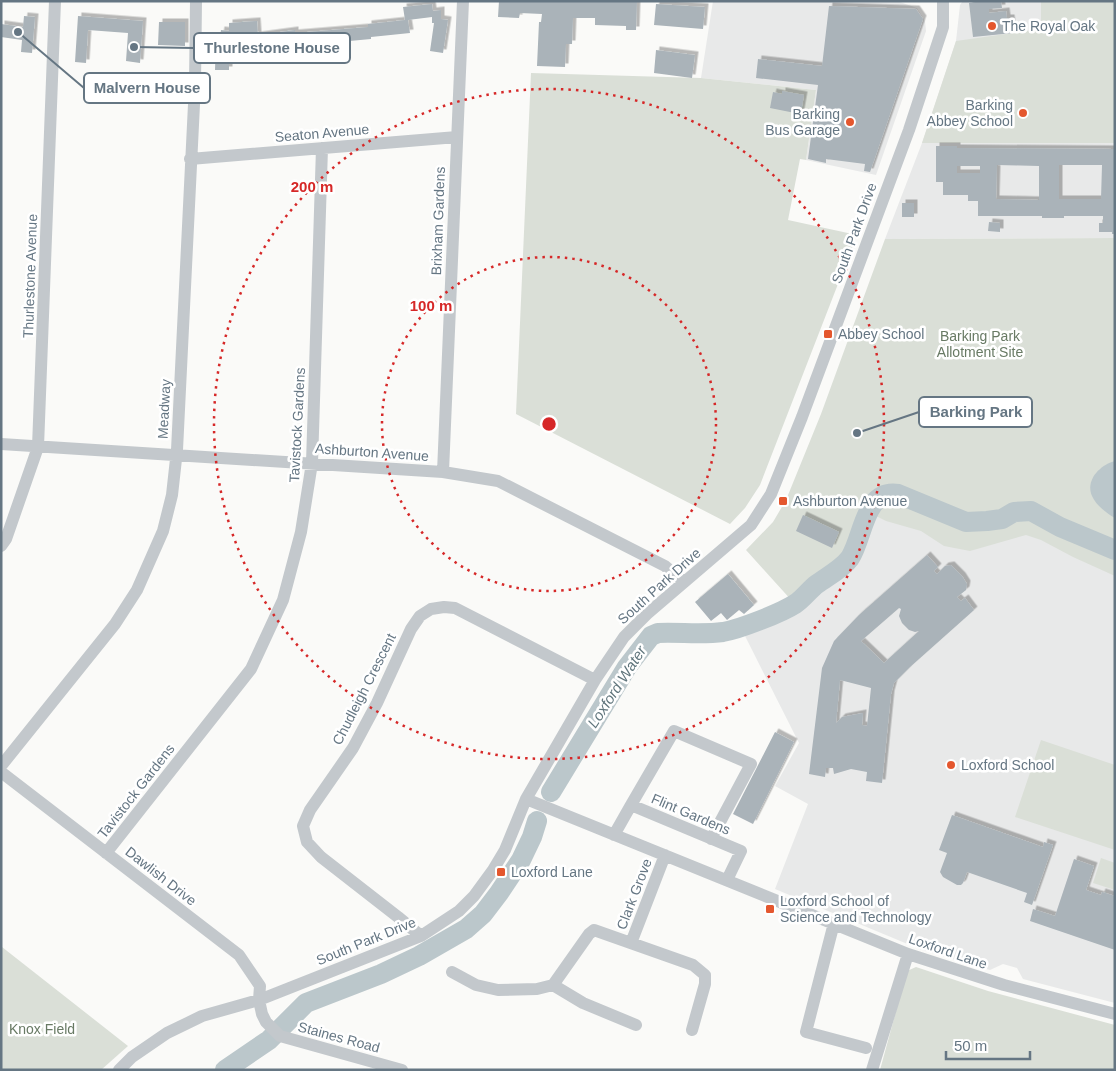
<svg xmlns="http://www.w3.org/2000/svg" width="1116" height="1071" font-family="Helvetica,sans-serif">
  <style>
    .built { fill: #e8e9e9 }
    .green { fill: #dadfd7 }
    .water { fill: #bbc7cb }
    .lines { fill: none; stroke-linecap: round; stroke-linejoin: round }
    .river { stroke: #bbc7cb; stroke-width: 20 }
    .building { fill: #aab3b9; fill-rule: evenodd; filter: url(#shadow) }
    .minor { stroke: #c3c8cc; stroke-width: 12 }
    .ring { fill: none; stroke: #d62828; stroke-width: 2.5; stroke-dasharray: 2.5 5 }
    .poi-dot { fill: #e4572e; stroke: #fff; stroke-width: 2 }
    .labels { text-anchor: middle; stroke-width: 5; stroke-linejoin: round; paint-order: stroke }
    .poi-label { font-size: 14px; fill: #657683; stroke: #fff; text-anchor: start }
    .street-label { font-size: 14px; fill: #657683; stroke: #fff }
    .park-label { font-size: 14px; fill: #687a64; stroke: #fff }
    .water-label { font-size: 15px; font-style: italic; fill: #60757c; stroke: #fff }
    .centre { fill: #d62828; stroke: #fff; stroke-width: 2.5 }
    .ring-label { font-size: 15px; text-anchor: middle; font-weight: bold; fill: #d62828; stroke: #fff; stroke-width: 5; stroke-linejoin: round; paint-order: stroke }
    .leader { fill: none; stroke: #657683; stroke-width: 2 }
    .callout-dot { fill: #657683; stroke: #fff; stroke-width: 2 }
    .callout { fill: #fff; stroke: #657683; stroke-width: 2 }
    .callout-label { font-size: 15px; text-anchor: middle; font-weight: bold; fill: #657683 }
  </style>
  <defs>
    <filter id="shadow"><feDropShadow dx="3.5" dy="-3.5" stdDeviation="0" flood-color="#0004"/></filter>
  </defs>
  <rect width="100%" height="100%" fill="#fafaf8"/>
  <!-- built -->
  <path class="built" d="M713,1h170l17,1 17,6 8,13 1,10 -50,144 -70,-15 10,-70 -115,-12z
    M963,1h152v237l-230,1 37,-96 34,-102 4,-36z
    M891,499l15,4 57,24 8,1 21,-1 11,-3 17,-8 13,1 23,14 59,25v447l-92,-24 -6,-11 -14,-4 -13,6 -68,-20 -147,-61 33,-85 -33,-18 24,-43 -56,-111 50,-19 25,-22 27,-19 8,-8 6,-9 19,-48 3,-4z"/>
  <!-- green -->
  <path class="green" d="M1041,1h74v142h-193l34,-102 85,-12z
    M531,73l170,5 115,12 -10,70 -6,-1 -12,61 69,15 -97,250 -15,23 -15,16 -214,-110z
    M1115,238v308l-52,-21 -21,-13 -17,-5 -11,1 -15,8 -31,3 -68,-27 -7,-1 -14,2 -5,5 -5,7 -23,53 -15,13 -18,12 -20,19 -47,-52 27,-28 13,-22 35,-86 64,-175z
    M891,499l15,4 57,24 8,1 21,-1 11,-3 17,-8h6l7,1 23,14 59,25v20l-42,-19 -32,-17 -15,-5 -56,16 -26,-5 -23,-15 -35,-10 -12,-6 7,-12z
    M1041,740l74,25v85l-100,-33z
    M1101,858l14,5v27l-22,-7z
    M2,947l126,99 -27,24h-100z
    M916,967l72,24 127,34v45h-235l27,-99z"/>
  <!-- water -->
  <path class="water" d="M1115,461v57c-9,-5 -19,-13 -23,-22 -7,-16 8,-31 23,-35z"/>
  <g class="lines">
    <!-- river -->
    <path class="river" d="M551,792l76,-125 24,-31 7,-3c22,-1 44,2 65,-1 17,-3 58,-19 72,-28 8,-5 14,-14 22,-20 11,-8 25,-15 33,-26 14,-22 14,-69 48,-64l68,28 21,-1 15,-2 12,-7 17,-1 29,16 55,23
      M225,1070l44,-30 37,-37 75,-29 38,-18 47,-27 17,-15 16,-21 22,-33 11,-23 5,-16"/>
  </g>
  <!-- building -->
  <path class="building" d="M499,1h138l-1,29h-10v-4l-31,-1v-7h-22l-1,26h-6l-1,23 -28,-1 2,-44h2l1,-8 -22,-1 -1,5 -21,-1z
    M983,1h18l1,7 -13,1v4l17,-2 1,7h4l2,15 -40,4 -4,-34z
    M432,4l1,7 8,-1v9l7,1 -5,33 -13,-2 4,-28h-2v-6l-24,3 2,13 -39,4v2l-75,7 -1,-3 -36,4v-5h-4v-7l-26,2v33h-14l1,-33h4l1,-7 8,1v-8l28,-2 1,14 37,-5v3l73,-6v-3l37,-4 -2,-13z
    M656,4l49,3 -2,22 -49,-4z
    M829,6l87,3 7,10 -53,153 -6,-1 1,-7 -39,-5v4l-18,-4 10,-74 -62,-7 2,-19 64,7z
    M24,16l11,1 -3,36 -11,-1 1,-12 -21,-3v-13l22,3z
    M78,16l65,5 -3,42 -14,-2 2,-28 -40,-3 -2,33 -11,-1z
    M159,22h26v24l-27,-1z
    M656,50l39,5 -3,23 -38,-5z
    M782,91l22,4 -4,23 -6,-1 1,-4 -25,-5 3,-16 9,2z
    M936,146h21v2l158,1v85h-3v-2h-13v-9h4v-7h-39v2h-22v-2h-64v-15h-10v-6h-25v-13h-7zM997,165l42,1v34l-43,-1zM1059,165h43l-1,34h-42zM957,166h23v7h-23z
    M902,203h12v14h-12z
    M989,222l11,1v9l-12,-1z
    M803,515l36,17 -7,16 -36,-17z
    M927,555l11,12 -4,4 3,3 8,-8 6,-1 11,11 5,8 -1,6 -9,7 4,4 4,-3 9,12 -64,57 -16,16 -3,11 -9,89 -16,-2 1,-9 -16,-3 -17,5 -1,-6h-7l-1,9 -16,-3 13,-106 12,-27 25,-26zM899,608l2,1 -2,7 3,7 7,7 6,2 4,-1 -35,32 -23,-22zM840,680l31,8 -4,38 -5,-1 1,-12 -21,4 -6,6z
    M728,574l26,31 -10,9 -5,-4 -12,10 -6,-7 -10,8 -16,-19z
    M775,732l19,10 -41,82 -20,-10z
    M952,815l91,32 1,-5 9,3 -21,60 -8,-3 3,-9 -60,-21 -4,11 -2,2h-4l-14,-8 -3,-5 7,-19 -8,-3z
    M1074,859l20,7 -8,24 15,5 1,-3 13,4v54l-85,-29 3,-12 22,7z"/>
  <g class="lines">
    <!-- minor -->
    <path class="minor" d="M190,159l267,-22
      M1,444l442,28 55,9 167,85 19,16
      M443,472l20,-471
      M1,546l5,-7 32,-92 17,-446
      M1,766l114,-142 22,-34 26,-59 9,-36 5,-45 18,-366 1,-83
      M1,772l238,183 21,31 -1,14 3,14 4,8 14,14 122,34
      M526,799l382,155 96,31 111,29
      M631,805l43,-74 77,33 -40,75
      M614,835l17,-30 110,46 -14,29
      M106,853l145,-184 32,-69 18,-68 11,-69 10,-315
      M834,923l-28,109 60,16
      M421,936l-23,-19 -77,-60 -14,-15 -4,-16 7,-16 43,-62 24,-45 34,-74 9,-13 11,-7 13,-2 11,1 140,72
      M631,943l34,-88
      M452,972l24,13 22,5 39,-1 16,-4 36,-51 5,-4 99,35 12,10v9l-13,46
      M553,985l30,18 53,22
      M119,1070l13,-13 35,-24 35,-17 57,-16 162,-64 38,-25 15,-15 19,-26 12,-20 21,-51 69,-119 29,-43 23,-23 104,-89 20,-31 31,-77 107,-287 34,-103v-26
      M872,1070l36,-116"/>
  </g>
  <!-- distance rings -->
  <g class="ring">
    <circle cx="549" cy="424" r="167"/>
    <circle cx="549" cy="424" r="335"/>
  </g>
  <!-- markers -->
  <g class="poi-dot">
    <circle cx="992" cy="26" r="5"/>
    <circle cx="1023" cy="113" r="5"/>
    <circle cx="850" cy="122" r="5"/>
    <rect x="823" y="329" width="10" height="10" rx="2.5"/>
    <rect x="778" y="496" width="10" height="10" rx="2.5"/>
    <circle cx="951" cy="765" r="5"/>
    <rect x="496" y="867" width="10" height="10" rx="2.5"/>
    <rect x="765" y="904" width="10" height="10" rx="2.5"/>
  </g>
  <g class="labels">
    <!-- poi labels -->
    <g class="poi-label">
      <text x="1002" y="31">The Royal Oak</text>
      <text x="1013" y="110" text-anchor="end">Barking<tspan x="1013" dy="16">Abbey School</tspan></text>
      <text x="840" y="119" text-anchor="end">Barking<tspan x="840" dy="16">Bus Garage</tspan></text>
      <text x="838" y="339">Abbey School</text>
      <text x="793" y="506">Ashburton Avenue</text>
      <text x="961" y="770">Loxford School</text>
      <text x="511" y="877">Loxford Lane</text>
      <text x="780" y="906">Loxford School of<tspan x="780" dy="16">Science and Technology</tspan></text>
    </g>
    <!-- street labels -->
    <g class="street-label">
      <text transform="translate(322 133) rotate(-5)" y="5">Seaton Avenue</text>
      <text transform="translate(438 221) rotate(-88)" y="5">Brixham Gardens</text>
      <text transform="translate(854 233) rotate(-70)" y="5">South Park Drive</text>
      <text transform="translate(30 276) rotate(-88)" y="5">Thurlestone Avenue</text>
      <text transform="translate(164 409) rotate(-87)" y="5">Meadway</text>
      <text transform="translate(297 425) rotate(-87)" y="5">Tavistock Gardens</text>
      <text transform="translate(372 452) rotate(4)" y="5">Ashburton Avenue</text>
      <text transform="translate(659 586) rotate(-42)" y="5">South Park Drive</text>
      <text transform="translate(364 689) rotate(-63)" y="5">Chudleigh Crescent</text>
      <text transform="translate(136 791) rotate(-52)" y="5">Tavistock Gardens</text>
      <text transform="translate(691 814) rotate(23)" y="5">Flint Gardens</text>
      <text transform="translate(161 876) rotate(38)" y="5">Dawlish Drive</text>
      <text transform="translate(634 894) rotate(-69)" y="5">Clark Grove</text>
      <text transform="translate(366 941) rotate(-22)" y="5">South Park Drive</text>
      <text transform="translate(948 951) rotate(19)" y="5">Loxford Lane</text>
      <text transform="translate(339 1037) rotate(15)" y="5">Staines Road</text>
    </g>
    <!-- park labels -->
    <g class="park-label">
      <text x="980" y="341">Barking Park<tspan x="980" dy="16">Allotment Site</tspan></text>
      <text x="42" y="1034">Knox Field</text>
    </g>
    <!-- water labels -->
    <g class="water-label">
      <text transform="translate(617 687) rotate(-57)" y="5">Loxford Water</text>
    </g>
  </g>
  <circle cx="549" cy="424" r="8" class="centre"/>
  <g class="ring-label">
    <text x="312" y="192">200 m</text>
    <text x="431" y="311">100 m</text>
  </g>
  <!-- callouts -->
  <path class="leader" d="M134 47L194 48M18 32L84 88M857 433L919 412"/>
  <g class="callout-dot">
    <circle cx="134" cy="47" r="5"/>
    <circle cx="18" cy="32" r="5"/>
    <circle cx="857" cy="433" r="5"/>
  </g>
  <g class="callout">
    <rect x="194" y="33" width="156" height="30" rx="5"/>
    <rect x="84" y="73" width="126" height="30" rx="5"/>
    <rect x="919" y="397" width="113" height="30" rx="5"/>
  </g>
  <g class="callout-label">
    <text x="272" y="53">Thurlestone House</text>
    <text x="147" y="93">Malvern House</text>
    <text x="976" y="417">Barking Park</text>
  </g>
  <!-- border -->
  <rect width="1116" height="1071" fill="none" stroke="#657683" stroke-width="5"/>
  <!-- scale -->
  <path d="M946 1051v8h84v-8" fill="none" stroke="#657683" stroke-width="2.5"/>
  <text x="954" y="1051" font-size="15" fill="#657683" stroke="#ffffff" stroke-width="4" paint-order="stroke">50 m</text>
</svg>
